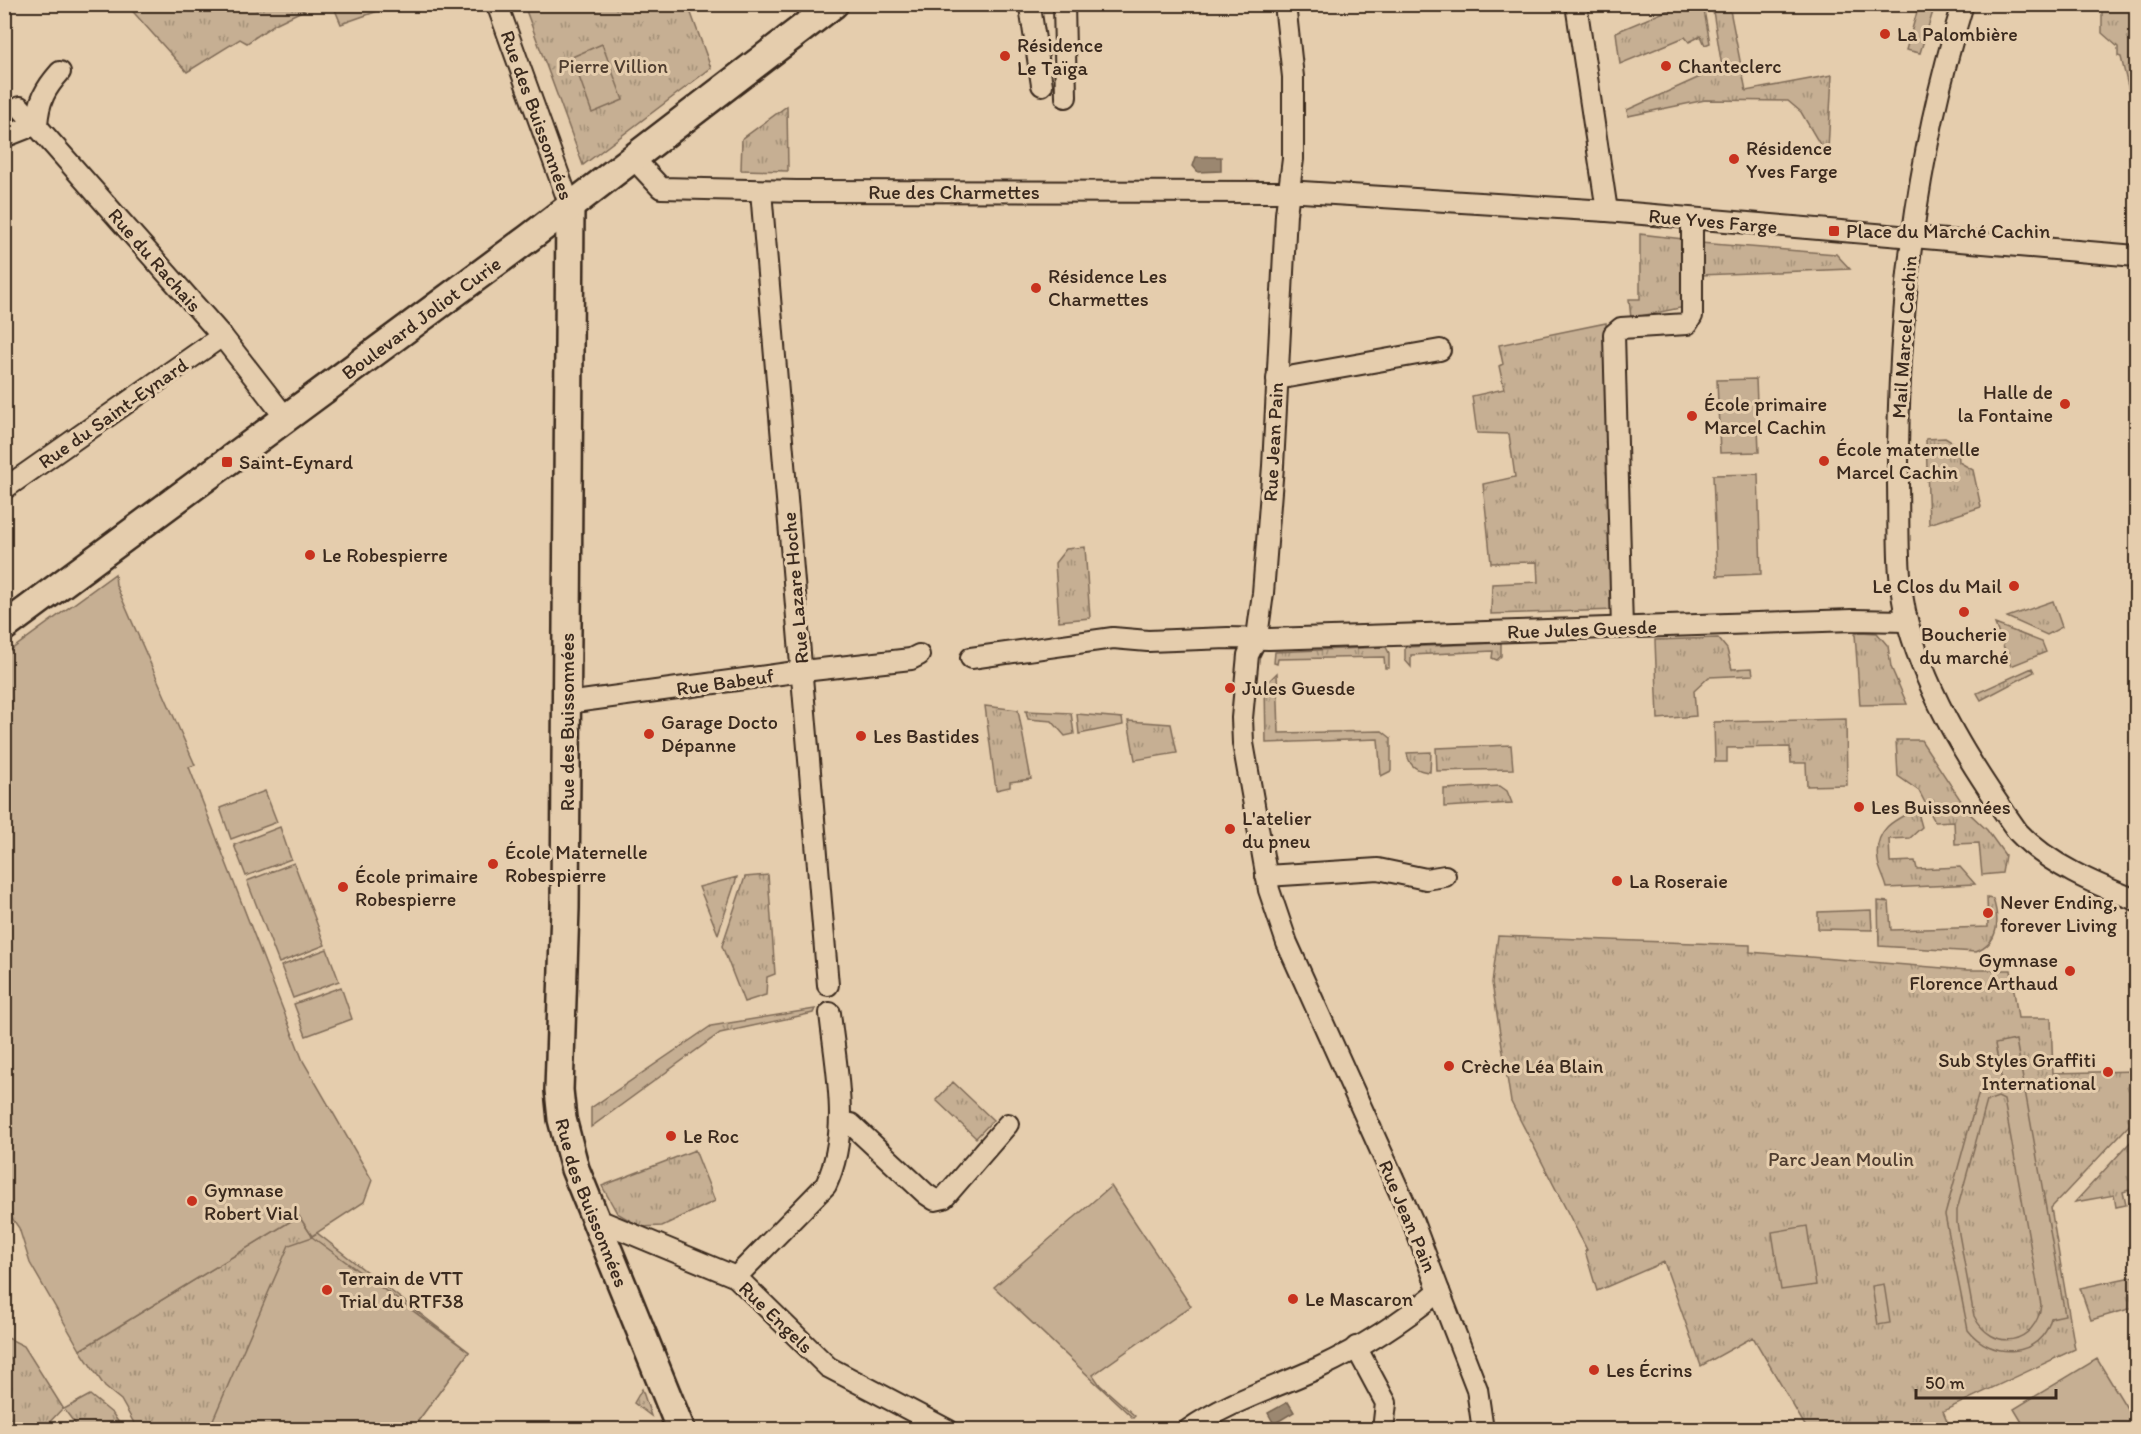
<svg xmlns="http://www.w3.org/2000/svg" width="2141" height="1434" font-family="Itim,sans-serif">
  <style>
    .grass { fill: url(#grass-tufts); stroke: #806c58; stroke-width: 1.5 }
    .garden { fill: #c6af93; stroke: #806c58; stroke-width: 1.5; fill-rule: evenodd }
    .water { fill: #9b876f; stroke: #75624f; stroke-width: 1.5 }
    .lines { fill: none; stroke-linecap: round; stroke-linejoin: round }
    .street-casing { stroke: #3b2a1e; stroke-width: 24 }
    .secondary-casing { stroke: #3b2a1e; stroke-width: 32 }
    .street { stroke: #e5cdad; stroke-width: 20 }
    .secondary { stroke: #e5cdad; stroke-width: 27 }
    .poi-dot { fill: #c8321e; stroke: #e5cdad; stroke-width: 2 }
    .labels { text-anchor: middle; stroke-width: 6; stroke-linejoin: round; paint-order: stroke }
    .poi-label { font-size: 20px; fill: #3b2a1e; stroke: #e5cdad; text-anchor: start }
    .park-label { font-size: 20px; fill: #503e30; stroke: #e5cdad }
    .street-label { font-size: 20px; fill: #3b2a1e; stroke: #e5cdad }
  </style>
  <defs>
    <pattern id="grass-tufts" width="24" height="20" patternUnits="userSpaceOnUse" patternTransform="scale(1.5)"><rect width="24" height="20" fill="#c6af93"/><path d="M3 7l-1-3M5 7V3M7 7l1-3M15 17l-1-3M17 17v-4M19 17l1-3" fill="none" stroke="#a28f77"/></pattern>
  </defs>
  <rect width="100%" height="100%" fill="#e5cdad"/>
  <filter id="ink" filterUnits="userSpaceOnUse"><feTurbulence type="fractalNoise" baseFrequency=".0167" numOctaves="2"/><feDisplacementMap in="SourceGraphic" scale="12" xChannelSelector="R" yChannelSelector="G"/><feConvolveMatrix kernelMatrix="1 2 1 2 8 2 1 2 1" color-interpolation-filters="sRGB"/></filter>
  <g filter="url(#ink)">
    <!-- grass -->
    <path class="grass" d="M1683,4l20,1 7,38 -5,2 -4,-9 -12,6 -4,-5 -65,27 -4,-32z
      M127,5h187l-39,19 -28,19 -7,-4 -53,33z
      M333,5h62l-54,19z
      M524,5h164l23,63 -128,97z
      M1712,5h17l17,86 86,-16 -4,75 -6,-2 -21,-36 -13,-11 -83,-1 -77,16 -1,-6 95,-43z
      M1919,5h16l-15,48 -14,-3z
      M2102,5h34v102l-2,-7 -3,-1 -10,-42 -3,-1v-9l-16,-14z
      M787,106l1,65 -47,-1 1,-31z
      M1640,234l43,5 2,68 -54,11 -2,-19h11z
      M1700,243l136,11 14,15 -149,6z
      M1606,323l9,287 -124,4 1,-30 46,-2 -1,-20 -46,1 -8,-79 32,-7 -6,-43 -32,-1 -5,-37 32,-7 -5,-23 4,-2 -4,-19z
      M1945,438l13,8 1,16 14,8 8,37 -52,17 -3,-85z
      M1085,547l5,71 -31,3 -4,-58 11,-14z
      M2053,601l9,26 -15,8 -40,-18z
      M1995,624l47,18 4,10 -35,14z
      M1861,632l16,1 11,13 3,21 16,37 -47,1 -5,-71z
      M1718,638l9,11 5,20 20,-1 1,7 -44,2 -15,14 2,25 -38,3 -3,-79z
      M1501,643v13l-4,4 -5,-2 1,-7 -82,4v12l-6,-7v-13z
      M1386,647l3,6v15h-4l-1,-11 -106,2 -1,5 -3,-1 1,-11z
      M2032,668l2,4 -53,28 -4,-7z
      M1277,673l2,60 103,-2 9,7v33l-10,5 -3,-37 -112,4 -1,-58z
      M985,706l33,4 13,69 -21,3v5l-14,3z
      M1026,711l45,2 3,21 -9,2 -13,-15 -24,-2z
      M1077,714l45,4 1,7 -44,9z
      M1846,719l1,66 -40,1 -1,-23h-15l-1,-16 -63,1v14h-12l-1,-40z
      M1128,721l43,3 6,29 -42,7z
      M1896,740h25l48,73 18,17 18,25 -3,18 -20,2 -3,-32 -24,1 -1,-23 -19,1 -16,-31 -21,-15z
      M1511,745l2,24 -76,2 -1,-23z
      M1431,752l-1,20c-12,-1 -21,-5 -23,-19z
      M1500,786l7,5 5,12 -68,4v-18z
      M1917,809l5,18 -12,11 -21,1 1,23 25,-1 2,8 43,-2 15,17 -88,4c-2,-9 -8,-18 -9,-27 -5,-31 15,-41 39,-52z
      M768,875l7,99 -8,3 -1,18 -22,7 -22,-56 23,-69z
      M737,877l-19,57 -19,-47z
      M1987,898l6,1c7,21 6,44 -17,53l-97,-6 -1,-45 11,1 2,28 97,-3z
      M1871,910l1,20 -54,-1v-17z
      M1498,936l252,9v7l217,18h44l7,48h33l2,55 83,-2v47l-85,90 24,141 -132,62 8,19 -144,-1 -54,-92 -52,29 -37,-104 -67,29 -12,-40 2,-1 -76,-148 -19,-119z
      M815,1009l-2,4 -93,20 -129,94v-19l120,-82z
      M953,1082l40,38 -17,18 -40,-38z
      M2136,1136v68l-3,1 -4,-15 -6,2 3,13 -10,2 -2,-12 -39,7z
      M695,1150l20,51 -53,25 -21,1 -24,-14 -15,-27z
      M299,1216l13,20 5,-3 152,119 -57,77 -274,1 -17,-30 -16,-13 -25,-37z
      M2136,1276v31l-45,13 -11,-32z
      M4,1336l20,10 39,62 -20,21h-38z
      M642,1389l9,27 -17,-13z
      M90,1395l23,19 10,15h-44l-15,-20z"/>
    <!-- garden -->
    <path class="garden" d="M602,44l21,56 -31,13 -20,-56z
      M1756,379l3,73 -39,1 -3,-73z
      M1758,474l3,100 -44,2 -4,-101z
      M115,574l1,11 79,180 -6,2 114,294 69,119 -8,22 -52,34 -13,-20 -219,134 -50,-87 -11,-35 -14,-20 -1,-553z
      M265,791l12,31 -46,17 -11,-31z
      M280,827l11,32 -45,17 -12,-31z
      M294,863l31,82 -46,18 -32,-82z
      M327,949l12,32 -46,17 -12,-32z
      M341,987l11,32 -46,17 -12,-32z
      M2016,1040l49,275 -14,3c-10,41 -60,42 -83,12l-23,-115 33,-120 8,-8h17l-8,-43zM1998,1097l6,3 37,205c-5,40 -49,48 -67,11l-17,-93v-13l30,-109z
      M1111,1186l80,120 -98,69 7,10 35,31 -2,2 -139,-131z
      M1807,1226l9,59 -35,5 -9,-58z
      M312,1237l157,115 -57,77h-203l80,-184z
      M1884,1284l6,39 -12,2 -6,-39z
      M2097,1359l39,64v6h-110l-12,-20z"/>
    <!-- water -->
    <path class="water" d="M1196,157h25v14l-23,1 -5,-6z
      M1288,1402l6,10 -20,12 -6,-11z"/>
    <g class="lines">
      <!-- street casing -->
      <g class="street-casing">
        <g id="street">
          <path id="s1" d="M497,4l73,202"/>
          <path d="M1033,4l-3,3 12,78"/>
          <path d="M1064,4l2,93"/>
          <path d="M1576,4l31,207"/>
          <path d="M1963,4c-49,158 -66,315 -65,480 1,46 -2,96 10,140 22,78 64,143 110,208 31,33 77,52 118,68"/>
          <path d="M20,107l202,229 63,81"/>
          <path d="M37,124c2,-24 8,-35 23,-52"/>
          <path d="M4,137l33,-13"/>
          <path d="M633,158l28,30 135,3 506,1 305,19 529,45"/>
          <path d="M761,191l67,794"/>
          <path d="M1277,379l163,-29"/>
          <path d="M4,489l218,-153"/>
          <path d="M1622,628l-8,-294 7,-6 66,-4 5,-8v-96"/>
          <path d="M971,658l142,-20 35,3 80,-3 41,1 583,-19 55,1"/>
          <path d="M567,703l236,-32 108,-12 8,-4"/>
          <path d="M1266,876l112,-7 48,10 19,-3"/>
          <path d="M841,1123l10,1 75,70 9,6 9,-2 64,-74"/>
          <path d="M596,1219l140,58 92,90 120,63"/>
          <path d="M736,1277l90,-92c25,-54 10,-115 4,-172"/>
          <path d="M1439,1291l38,98 6,41"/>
          <path d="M1356,1347l30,56 -3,27"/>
          <path d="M1188,1430c39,-28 87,-42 130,-62 43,-20 85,-47 121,-77l-26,-69 -126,-279 -18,-53 -26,-147 -1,-25 6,-63 9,-18 6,-44 10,-127 13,-252 7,-55v-82l-8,-73"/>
        </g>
      </g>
      <!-- secondary casing -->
      <g class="secondary-casing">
        <g id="secondary">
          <path id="s2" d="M570,206l-5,702 -6,182 3,29 13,50 106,261"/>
          <path id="s3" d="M4,627l525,-389 305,-234"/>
        </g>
      </g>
      <!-- street -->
      <use href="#street" class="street"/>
      <!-- secondary -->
      <use href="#secondary" class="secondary"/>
    </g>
  </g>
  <!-- markers -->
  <g class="poi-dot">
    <circle cx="1885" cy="34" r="6"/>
    <circle cx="1005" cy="56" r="6"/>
    <circle cx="1666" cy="66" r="6"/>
    <circle cx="1734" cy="159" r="6"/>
    <rect x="1828" y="225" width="12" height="12" rx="3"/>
    <circle cx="1036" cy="288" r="6"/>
    <circle cx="2065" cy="404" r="6"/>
    <circle cx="1692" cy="416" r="6"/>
    <circle cx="1824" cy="461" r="6"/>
    <rect x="221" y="456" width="12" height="12" rx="3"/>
    <circle cx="310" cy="555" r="6"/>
    <circle cx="2014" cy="586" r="6"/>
    <circle cx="1964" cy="612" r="6"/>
    <circle cx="1230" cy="688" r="6"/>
    <circle cx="649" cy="734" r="6"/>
    <circle cx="861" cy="736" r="6"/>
    <circle cx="1859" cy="807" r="6"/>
    <circle cx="1230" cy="829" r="6"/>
    <circle cx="493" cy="864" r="6"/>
    <circle cx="1617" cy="881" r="6"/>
    <circle cx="343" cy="887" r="6"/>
    <circle cx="1988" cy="913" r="6"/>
    <circle cx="2070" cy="971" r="6"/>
    <circle cx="1449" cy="1066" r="6"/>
    <circle cx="2108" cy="1072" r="6"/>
    <circle cx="671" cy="1136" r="6"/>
    <circle cx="192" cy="1201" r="6"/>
    <circle cx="327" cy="1290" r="6"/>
    <circle cx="1293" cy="1299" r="6"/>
    <circle cx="1594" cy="1370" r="6"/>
  </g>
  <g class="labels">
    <!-- poi labels -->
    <g class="poi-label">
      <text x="1897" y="41">La Palombière</text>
      <text x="1017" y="52">Résidence<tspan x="1017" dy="23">Le Taïga</tspan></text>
      <text x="1678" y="73">Chanteclerc</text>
      <text x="1746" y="155">Résidence<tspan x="1746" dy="23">Yves Farge</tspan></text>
      <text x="1846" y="238">Place du Marché Cachin</text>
      <text x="1048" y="283">Résidence Les<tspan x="1048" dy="23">Charmettes</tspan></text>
      <text x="2053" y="399" text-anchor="end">Halle de<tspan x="2053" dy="23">la Fontaine</tspan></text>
      <text x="1704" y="411">École primaire<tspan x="1704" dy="23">Marcel Cachin</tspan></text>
      <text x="1836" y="456">École maternelle<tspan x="1836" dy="23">Marcel Cachin</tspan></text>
      <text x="239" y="469">Saint-Eynard</text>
      <text x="322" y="562">Le Robespierre</text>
      <text x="2002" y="593" text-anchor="end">Le Clos du Mail</text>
      <text x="1964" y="641" text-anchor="middle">Boucherie<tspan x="1964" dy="23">du marché</tspan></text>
      <text x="1242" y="695">Jules Guesde</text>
      <text x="661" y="729">Garage Docto<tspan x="661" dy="23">Dépanne</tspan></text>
      <text x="873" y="743">Les Bastides</text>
      <text x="1871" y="814">Les Buissonnées</text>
      <text x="1242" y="825">L'atelier<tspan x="1242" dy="23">du pneu</tspan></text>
      <text x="505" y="859">École Maternelle<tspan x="505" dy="23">Robespierre</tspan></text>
      <text x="355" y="883">École primaire<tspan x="355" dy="23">Robespierre</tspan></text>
      <text x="1629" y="888">La Roseraie</text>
      <text x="2000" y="909">Never Ending,<tspan x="2000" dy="23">forever Living</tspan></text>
      <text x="2058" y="967" text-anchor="end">Gymnase<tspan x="2058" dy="23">Florence Arthaud</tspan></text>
      <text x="2096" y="1067" text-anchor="end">Sub Styles Graffiti<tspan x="2096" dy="23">International</tspan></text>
      <text x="1461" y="1073">Crèche Léa Blain</text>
      <text x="683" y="1143">Le Roc</text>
      <text x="204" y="1197">Gymnase<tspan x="204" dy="23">Robert Vial</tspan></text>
      <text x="339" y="1285">Terrain de VTT<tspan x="339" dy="23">Trial du RTF38</tspan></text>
      <text x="1305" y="1306">Le Mascaron</text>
      <text x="1606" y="1377">Les Écrins</text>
    </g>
    <!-- park labels -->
    <g class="park-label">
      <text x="613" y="73">Pierre Villion</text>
      <text x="1841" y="1166">Parc Jean Moulin</text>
    </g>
    <!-- street labels -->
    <g class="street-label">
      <text dy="7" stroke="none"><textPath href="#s1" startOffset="118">Rue des Buissonnées</textPath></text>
      <text x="954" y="199">Rue des Charmettes</text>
      <text transform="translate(1713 221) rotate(5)" y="7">Rue Yves Farge</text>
      <text transform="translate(155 260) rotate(49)" y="7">Rue du Rachais</text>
      <text dy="7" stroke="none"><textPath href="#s3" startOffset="519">Boulevard Joliot Curie</textPath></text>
      <text transform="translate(1904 337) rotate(-86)" y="7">Mail Marcel Cachin</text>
      <text transform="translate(113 413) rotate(-35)" y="7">Rue du Saint-Eynard</text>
      <text transform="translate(1273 442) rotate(-87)" y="7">Rue Jean Pain</text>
      <text transform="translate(795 588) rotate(-95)" y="7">Rue Lazare Hoche</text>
      <text transform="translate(1582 629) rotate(-2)" y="7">Rue Jules Guesde</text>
      <text transform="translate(725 682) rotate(-8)" y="7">Rue Babeuf</text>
      <text transform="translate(567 722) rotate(-90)" y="7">Rue des Buissonnées</text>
      <text dy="7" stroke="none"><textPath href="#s2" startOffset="1002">Rue des Buissonnées</textPath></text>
      <text transform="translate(1408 1216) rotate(67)" y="7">Rue Jean Pain</text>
      <text transform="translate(776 1317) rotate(44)" y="7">Rue Engels</text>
    </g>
  </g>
  <!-- margin -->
  <rect width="2141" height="1434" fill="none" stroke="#e5cdad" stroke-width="24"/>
  <rect x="12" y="12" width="2117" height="1410" fill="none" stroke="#3b2a1e" stroke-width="2" filter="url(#ink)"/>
  <!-- scale -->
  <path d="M1916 1389v9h140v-9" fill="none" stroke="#3b2a1e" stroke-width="3"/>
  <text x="1925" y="1389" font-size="18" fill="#3b2a1e" stroke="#e5cdad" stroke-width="4.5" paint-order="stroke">50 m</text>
</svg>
